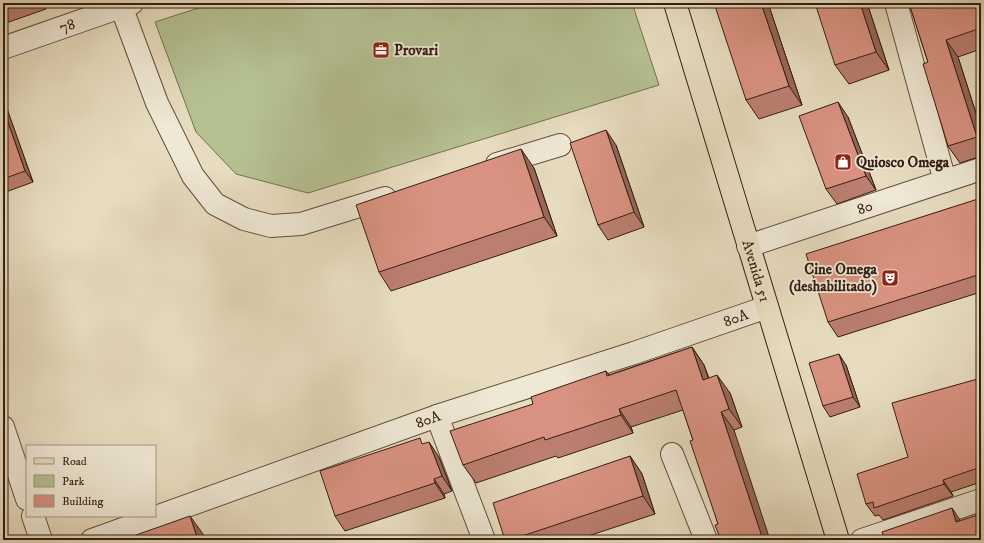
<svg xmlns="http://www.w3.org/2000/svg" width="984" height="543" font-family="'IM FELL DW Pica',serif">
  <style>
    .green { fill: #b5c092; stroke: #746f52 }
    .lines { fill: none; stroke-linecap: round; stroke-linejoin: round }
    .minor-casing { stroke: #614e3e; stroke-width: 24 }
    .major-casing { stroke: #341e13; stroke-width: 24 }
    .minor { stroke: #efe8d5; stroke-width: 22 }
    .major { stroke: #e7dcbf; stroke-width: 22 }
    .wall { fill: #bb7e6f; stroke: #341e13 }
    .shaded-wall { fill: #98665a; stroke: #341e13 }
    .building { fill: #d99281; stroke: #341e13 }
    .labels { text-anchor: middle; stroke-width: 3.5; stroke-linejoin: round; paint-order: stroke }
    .street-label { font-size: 15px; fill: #341e13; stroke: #efe8d5 }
    .poi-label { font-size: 15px; font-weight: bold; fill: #341e13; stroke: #efe8d5; text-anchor: start }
  </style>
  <rect width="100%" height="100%" fill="#e7dcbf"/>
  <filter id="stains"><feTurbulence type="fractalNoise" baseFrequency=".005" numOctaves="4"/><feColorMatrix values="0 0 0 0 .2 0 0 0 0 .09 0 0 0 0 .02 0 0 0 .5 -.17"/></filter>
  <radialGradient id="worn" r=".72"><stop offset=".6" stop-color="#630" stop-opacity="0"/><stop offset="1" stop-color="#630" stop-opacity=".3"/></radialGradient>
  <!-- green -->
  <path class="green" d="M214,3h418l27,82 -351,108 -72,-19 -40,-42 -41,-110z"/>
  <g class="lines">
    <!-- minor casing -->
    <g class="minor-casing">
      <g id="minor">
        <path d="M896,3l49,178"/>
        <path d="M121,6l36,97 36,73 22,28 29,15 27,7 30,-2 84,-26"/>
        <path id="s1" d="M3,48l129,-45"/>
        <path d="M497,164l63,-19"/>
        <path id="s2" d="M748,246l233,-77"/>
        <path d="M437,416l47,124"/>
        <path d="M3,427l24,72"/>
        <path d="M672,454l34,86"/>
        <path d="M33,516l8,24"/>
        <path id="s3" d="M92,540l345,-124 197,-63 133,-46"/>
        <path d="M862,540l119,-40"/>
      </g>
    </g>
    <!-- major casing -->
    <g class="major-casing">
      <g id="major">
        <path id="s4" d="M675,3l163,537"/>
      </g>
    </g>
    <!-- minor -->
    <use href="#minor" class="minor"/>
    <!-- major -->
    <use href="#major" class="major"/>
  </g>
  <!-- wall -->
  <path class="wall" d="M3,3h52l-10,3 1,3 -40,14 -2,-3h-1z
    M768,3l34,102 -43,14 -13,-19z
    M867,3l22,67 -40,14 -14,-19z
    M909,3h72v46l-23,8 23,72v27l-21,7 -12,-17 -20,-84z
    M3,99l30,83 -30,11z
    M848,117l28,73 -39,14 -11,-15z
    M616,145l28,82 -36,13 -10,-15z
    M534,168l23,68 -166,55 -12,-19z
    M981,198v94l-143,45 -10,-15z
    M692,347l12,18 5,13 21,15 12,34 -8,3 -16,94 -25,-84 -10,-30 -52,17 2,6 -75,25 -2,-2 -80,27 -13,-18 70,-61 73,-33 3,4z
    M846,365l14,42 -30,10 -7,-11z
    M981,378v104l-30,10 2,4 -70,24 -4,-5 -4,1 -9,-12 42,-47z
    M424,444l15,13 13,34 -8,3 1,4 -100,33 -10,-15z
    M630,456l12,18 13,40 -79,26h-71z"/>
  <!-- shaded-wall -->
  <path class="shaded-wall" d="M761,3h7l34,102 -13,-19z
    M860,3h7l22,67 -13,-18z
    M946,40l12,17 23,72v14l-4,-6z
    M3,99l1,1 29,82 -8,-11 -22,-63z
    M838,102l10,15 28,73 -10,-14z
    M606,130l10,15 28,82 -10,-15z
    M521,149l13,19 23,68 -13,-19z
    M692,347l12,18 11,33 -12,-18z
    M839,354l7,11 14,42 -7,-10z
    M717,375l13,18 12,34 -13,-18z
    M619,409l12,18 2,6 -12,-18z
    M721,412l13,18 36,110h-7z
    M429,442l10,15 13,34 -10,-15z
    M630,456l12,18 13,40 -12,-18z
    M434,479l10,15 1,4 -10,-15z
    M943,480l8,12 2,4 -9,-12z
    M952,508l8,12 -4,2z
    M190,516l13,18 2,6h-7z"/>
  <!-- building -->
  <path class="building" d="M714,3h47l28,83 -43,14z
    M815,3h45l16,49 -41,13z
    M909,3h72v25l-35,12 31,97 -29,9 -25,-82 5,-2z
    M838,102l28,74 -40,13 -27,-73z
    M3,108l22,63 -22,8z
    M606,130l28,82 -36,13 -28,-82z
    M521,149l23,68 -165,55 -23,-67z
    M981,198v76l-153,48 -22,-68z
    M692,347l11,33 14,-5 12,34 -8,3 42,128h-42l-6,-15 3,-1 -28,-83 3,-1 -17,-50 -57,19 2,6 -76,25 -1,-3 -81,28 -13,-34 83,-27 -2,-7 75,-26 1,5z
    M839,354l14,43 -30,9 -14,-43z
    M981,378v89l-38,13 1,4 -70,24 -1,-6 -7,2 -9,-30 51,-17 -16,-54z
    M420,438l2,6 7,-2 13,34 -8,3 1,4 -100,33 -15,-45z
    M630,456l13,40 -133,44h-5l-12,-37z
    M952,508l4,14 25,-8v26h-96l-3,-8z
    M190,516l8,24h-76z"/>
  <!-- icons -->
  <defs>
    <g id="office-square" transform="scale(0.9)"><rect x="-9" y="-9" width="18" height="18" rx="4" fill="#8f2418" stroke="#efe8d5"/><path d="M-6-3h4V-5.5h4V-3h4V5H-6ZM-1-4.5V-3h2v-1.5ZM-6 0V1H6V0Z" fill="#fff"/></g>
    <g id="shop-square" transform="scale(0.9)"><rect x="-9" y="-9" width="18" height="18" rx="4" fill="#8f2418" stroke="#efe8d5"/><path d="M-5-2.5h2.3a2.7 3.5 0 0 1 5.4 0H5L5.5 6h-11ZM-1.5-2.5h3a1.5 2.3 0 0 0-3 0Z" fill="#fff"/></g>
    <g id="theatre-square" transform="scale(0.9)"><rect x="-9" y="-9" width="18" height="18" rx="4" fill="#8f2418" stroke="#efe8d5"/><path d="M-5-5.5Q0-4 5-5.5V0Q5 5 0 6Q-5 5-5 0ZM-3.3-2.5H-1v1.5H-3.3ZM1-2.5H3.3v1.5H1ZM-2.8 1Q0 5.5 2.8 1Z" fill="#fff"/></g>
  </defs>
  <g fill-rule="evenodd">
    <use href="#office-square" x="381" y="50"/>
    <use href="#shop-square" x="843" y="162"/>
    <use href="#theatre-square" x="890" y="278"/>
  </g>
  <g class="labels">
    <!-- street labels -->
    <g class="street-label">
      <text dy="5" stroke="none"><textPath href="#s1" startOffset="68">78</textPath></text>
      <text dy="5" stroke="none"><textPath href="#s2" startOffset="123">80</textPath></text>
      <text dy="5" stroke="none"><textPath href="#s4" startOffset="280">Avenida 51</textPath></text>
      <text dy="5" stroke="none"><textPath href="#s3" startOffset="681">80A</textPath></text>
      <text dy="5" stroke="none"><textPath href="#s3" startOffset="357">80A</textPath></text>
    </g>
    <!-- poi labels -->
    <g class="poi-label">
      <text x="394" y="55">Provari</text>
      <text x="856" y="167">Quiosco Omega</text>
      <text x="877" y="274" text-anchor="end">Cine Omega<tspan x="877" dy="17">(deshabilitado)</tspan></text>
    </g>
  </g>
  <!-- margin -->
  <rect width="984" height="543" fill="none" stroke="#e7dcbf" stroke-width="16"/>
  <rect x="4" y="4" width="976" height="535" fill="none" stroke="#341e13" stroke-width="2"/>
  <rect x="8" y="8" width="968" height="527" fill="none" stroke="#341e13"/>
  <!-- legend -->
  <rect x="26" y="445" width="130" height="72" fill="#efe8d5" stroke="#a49787"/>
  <rect x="34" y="458" width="20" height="6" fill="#e7dcbf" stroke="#a49787"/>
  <text x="62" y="465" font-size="12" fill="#341e13">Road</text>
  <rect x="34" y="475" width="20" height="12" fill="#b5c092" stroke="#a49787"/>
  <text x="62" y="485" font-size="12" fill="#341e13">Park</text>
  <rect x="34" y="495" width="20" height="12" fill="#d99281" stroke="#a49787"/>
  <text x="62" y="505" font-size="12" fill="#341e13">Building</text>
  <rect width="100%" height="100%" filter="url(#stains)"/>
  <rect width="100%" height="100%" fill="url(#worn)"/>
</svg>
